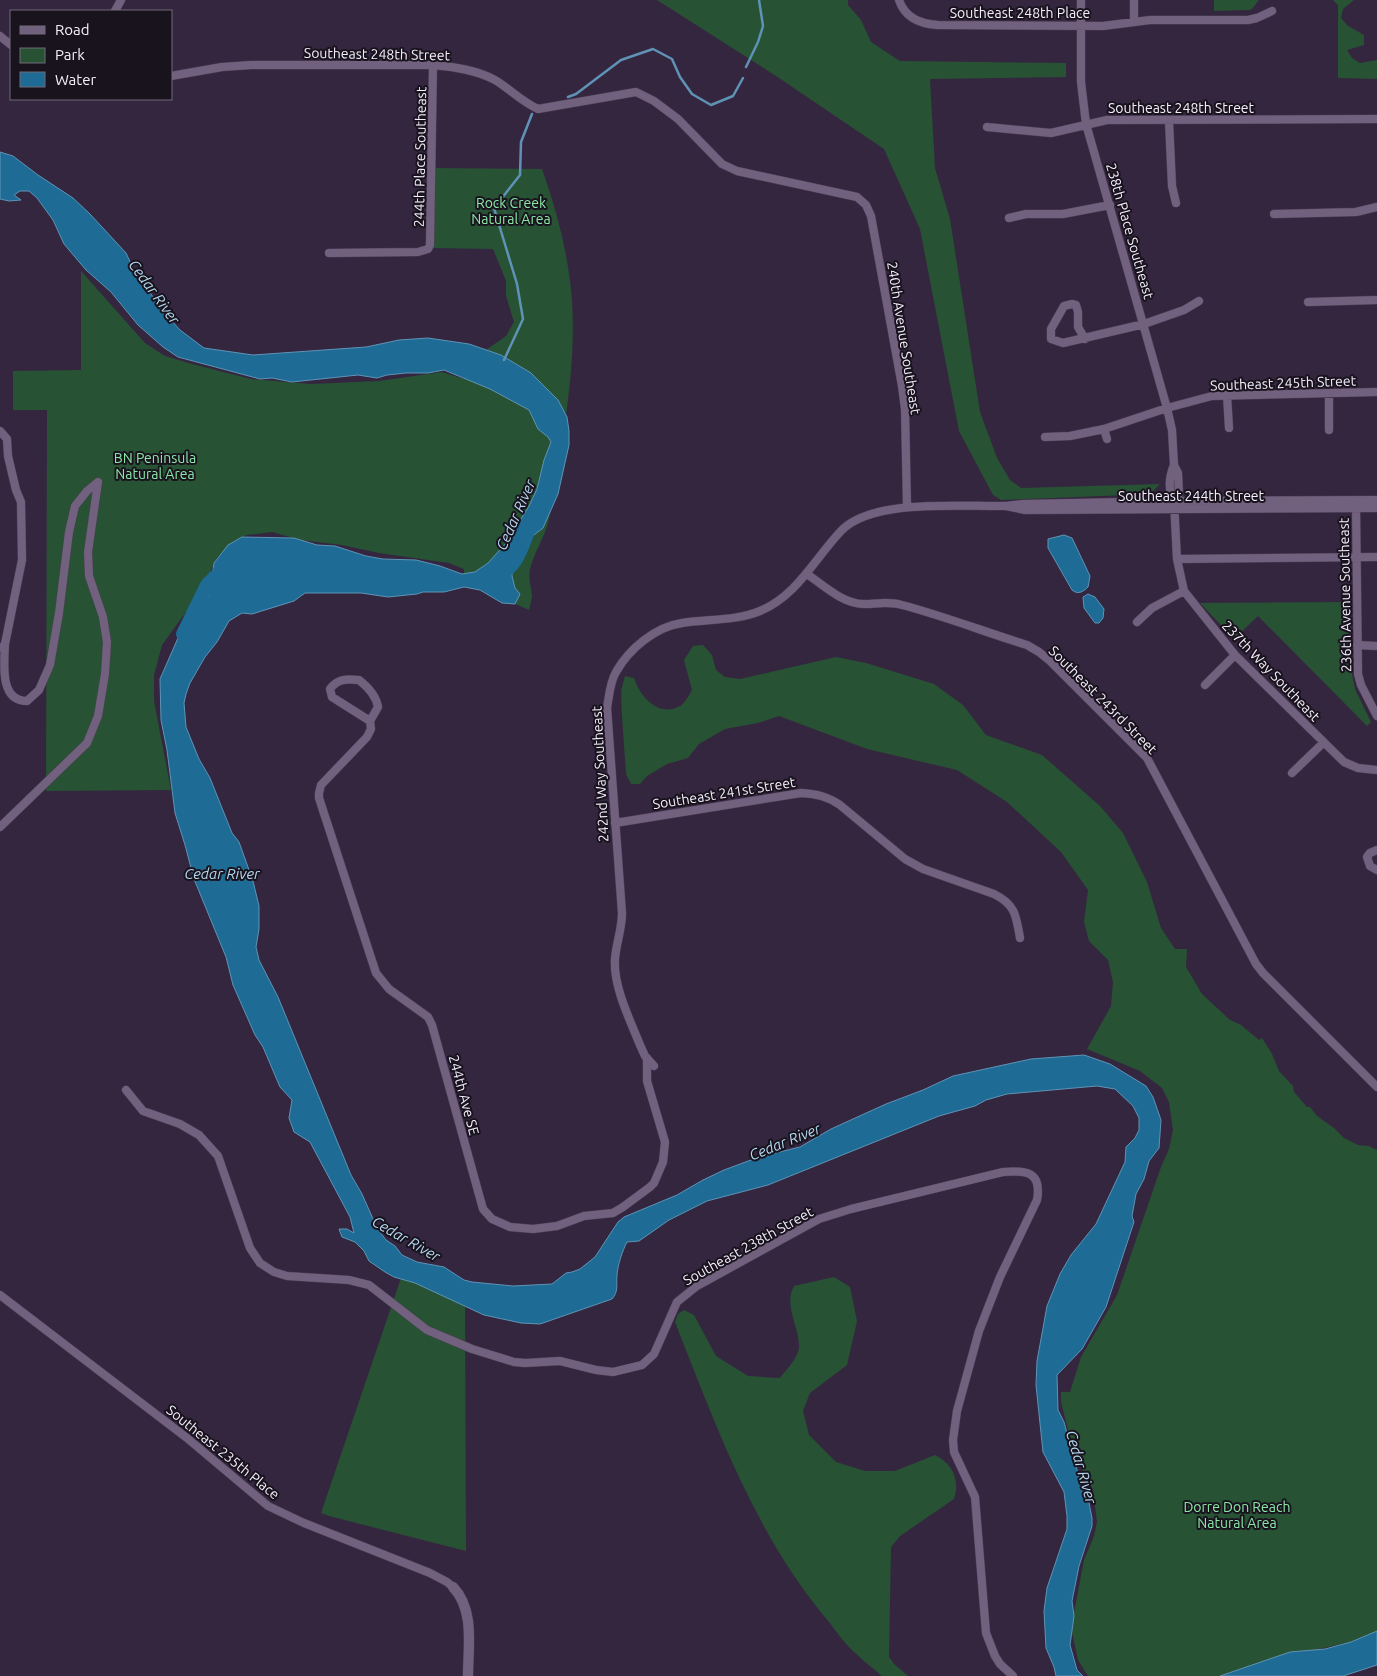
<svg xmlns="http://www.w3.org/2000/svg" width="1377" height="1676" font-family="Ubuntu,sans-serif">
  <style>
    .green { fill: #275234 }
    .water { fill: #1e6c96; stroke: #5f93b5 }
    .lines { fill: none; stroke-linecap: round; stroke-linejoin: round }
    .stream { stroke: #5f93b5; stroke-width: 2.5 }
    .river { stroke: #1e6c96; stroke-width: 14 }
    .minor-casing { stroke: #4d4055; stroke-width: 9 }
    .tertiary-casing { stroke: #4d4055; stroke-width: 11 }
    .minor { stroke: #71617e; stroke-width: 8 }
    .tertiary { stroke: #71617e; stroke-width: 10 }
    .labels { text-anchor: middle; stroke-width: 4; stroke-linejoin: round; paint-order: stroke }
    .street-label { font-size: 14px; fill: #f6effd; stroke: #19131e }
    .park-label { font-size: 14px; fill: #8ae8a6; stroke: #19131e }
    .water-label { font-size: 15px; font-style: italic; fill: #b3d8f0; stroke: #19131e }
  </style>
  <rect width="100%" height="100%" fill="#352640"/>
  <!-- green -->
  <path class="green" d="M657,0h191v5l13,15 10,22 29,19 166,2v14l-136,2 5,89 15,51 30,193 17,46 13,22 11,8 139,-4 -10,10 -149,6 -8,-5 -34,-64 -39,-202 -36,-80 -108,-73z
    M1214,0h45l-7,9 -3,1 -35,1z
    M1333,0h21l-11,9 -2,9 7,8 16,9v10l-17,5 5,8 8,5 17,-3v19l-39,-1v-73z
    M429,168l113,1c14,40 25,80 29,121 5,49 -1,99 -8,147 -4,29 -8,58 -15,86 -4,15 -14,30 -18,46 -2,9 1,17 2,26 0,4 -2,10 -3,15l-65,-29v-12l-15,-6 -70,-10 -37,-8 -42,-5 -28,-8 -25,3 -15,7 -16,17 -14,31 -40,55 -8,30v26l17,89 -125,1 1,-381h-34v-39l68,-1v-99l64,72 20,13 27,8 59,15 60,5 68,-3 63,-9 22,7 22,-29 20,-14 8,-14 -8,-26v-15l-13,-32 -64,-1z
    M1351,602l-2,57 6,30 16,33 -4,4 -109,-110 -24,23 -34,-36z
    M703,645l9,10 4,15 9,7 15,2 96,-22 30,6 68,21 29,21 23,30 56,20 58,51 23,27 24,49 14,46 14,21h12l-1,18 16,27 28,26 11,5 18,15 3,-2 10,16 7,17 14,15 1,6 13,15h3l7,9 17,12 10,10 14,7 11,1 8,4v481l-26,11 -51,11 -76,23h-136l-10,-16 -7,-32 13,-68 10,-24 3,-14 -4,-32 -19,-36 -13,-52v-10h9l11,-35 36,-62 44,-128 8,-18 4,-19 -4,-28 -7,-14 -22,-17 -53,-22 24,-43 2,-24 -5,-22 -19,-19 -5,-19 4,-32 -27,-38 -54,-50 -50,-32 -90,-21 -88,-33 -21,7 -33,6 -26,15 -11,14 -21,6 -20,12 -7,8h-9l-5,-10 -4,-58 -1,-25 4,-15 9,2c6,19 25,40 46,28 5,-3 9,-11 12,-16l-8,-30 9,-14z
    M834,1277l16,10 7,34 -10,44 -37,28 -7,18 6,24 27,27 29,9h30l40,-16c18,9 25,25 19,44l-54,37 -9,11 -2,110 5,7 14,12h-26c-9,-8 -20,-16 -29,-25 -9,-8 -16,-19 -24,-29 -74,-87 -113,-196 -154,-300l3,-8 6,-4 10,5 22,41 32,20 32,2c6,-8 18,-20 19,-30 1,-21 -16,-42 -5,-62z
    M401,1278l14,3 50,24 1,246 -137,-35 -8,-3z"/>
  <!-- water -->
  <path class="water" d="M0,152l13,4 25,19 35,23 17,16 36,39 7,15 29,42 18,20 24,18 49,7 113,-8 33,-7 29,-2 41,6 32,11 30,18 27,27 9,17 2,14v14l-11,49 -15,34 -18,14 -13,17v17l3,12 5,6 -5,10 -13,-1 -22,-13 -16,-3 -20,5h-21l-6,2 -29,3 -27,-4h-56l-11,8 -42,13 -10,-1 -13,8 -12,21 -12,15 -15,26 -4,11 -2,9 2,24 13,32 11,19 22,55 7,9 14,39 6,25v23l-3,18 3,13 19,37 73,178 11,19 15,34 9,12 9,6 7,9 15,7 27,5 20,13 8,2 41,4 39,-2 14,-11 6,-1 8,-3 15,-12 23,-35 6,-5 53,-22 26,-15 21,-10 35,-13 41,-10 31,-18 55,-25 37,-14 30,-14 78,-17 53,-4 26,9 36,22 7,11 8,23 -2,28 -10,13 -5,18 -8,15 -4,22 2,6 -28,85 -24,42 -25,26 1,35 6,12 18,66 6,10 4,20v8l-13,40 -7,35 2,15 -4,29 7,25 6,6h-27l-2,-9 -8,-19 -2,-37 3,-23 20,-59v-13l-3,-24 -21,-40 -7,-67 1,-24 10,-55 13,-32 11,-19 25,-31 29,-62 1,-15 9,-9 4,-8v-12l-6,-12 -18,-17 -18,-3 -90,8 -21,6 -11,6 -36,10 -171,69 -61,16 -38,19 -30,21 -12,1c-5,10 -9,22 -10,33 -1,10 2,16 -5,24l-72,25 -19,-1 -37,-8 -69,-32 -21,-6 -9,-5 -16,-11 -5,-10 -9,-9 -13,-5 -3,-8h8l7,4 -4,-16 -40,-75 -16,-10 -5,-14 3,-18 -12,-13 -17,-40 -8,-12 -22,-50 -7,-28 -32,-78 -9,-34 -10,-32 -8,-63 -6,-30 -1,-41 18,-41 12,-20 9,-7 10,-15 5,-33 14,-18 14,-8 52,1 23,7 18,1 31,10 17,3 33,1 24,6 22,8 13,-2 13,-9 18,-20 23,-37 8,-17 7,-29 7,-18 -3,-5 -10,-8 -9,-19 -39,-21 -46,-19 -16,3h-22l-19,2 -10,3 -19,-3 -66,7 -20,-4 -12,1 -82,-22 -15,-10 -25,-22 -27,-33 -25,-22 -22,-26 -11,-24 -16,-22 -8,-7h-9l-6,4 7,5 -12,1 -9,-2z
    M1064,535l8,3 18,38 -2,11c-5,5 -10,8 -16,3l-24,-42v-9z
    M1088,594l7,3 9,12 -1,9 -4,5h-4l-11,-15 -1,-11z
    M1377,1631v34l-34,11h-123l70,-24 35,-3 26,-7z"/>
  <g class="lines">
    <!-- stream -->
    <path class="stream" d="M746,67l12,-25 5,-16 -4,-26
      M568,97l8,-3 45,-34 32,-11 19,10 8,18 12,17 19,11 22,-9 10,-18
      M504,360l19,-41 -6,-35 -23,-76 26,-33 1,-33 11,-28"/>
    <!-- river -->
    <path class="river" d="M497,575c19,-6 25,-28 31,-44
      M183,634l24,-49 17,-17"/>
    <!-- minor casing -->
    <g class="minor-casing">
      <path id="minor" d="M899,0c6,18 21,24 39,25l165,1 47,-6h98l9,-2 15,-7
        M1081,0v82l5,42 81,284 5,22 2,35
        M1134,0v21
        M115,11l6,-11
        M0,36l11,9
        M171,76l51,-9 29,-2h182c22,2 43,5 62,15 15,9 27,22 43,29l98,-17 18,9 24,18 44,45 15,7 120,26 9,8 5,11 31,170 3,23 2,98
        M1169,121l3,65 4,17
        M987,127l64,6 56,-13 270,-1
        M1274,214l82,-2 21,-5
        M1009,218l17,-4h37l47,-9
        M329,253l89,-1 10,-3 2,-4 3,-180
        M1308,302l69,-2
        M1085,339l-7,-12v-15l-2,-7 -4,-1 -8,2 -13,23v10l12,4 81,-19 40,-14 15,-9
        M1329,394v36
        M1227,395l2,33
        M1104,429l3,10
        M0,431l7,8 1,17 8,34 5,12 1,58 -17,84 -3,4
        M1045,437l25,-1 34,-7 63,-21 45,-12 165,-4
        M1377,500l-203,1 -151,3 -17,2 19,4 352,-2
        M1174,501l5,-7 -1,-21 -4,-8c-5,12 -6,25 0,36l3,58 7,32 51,64 109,107 14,6 19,2
        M1356,504l2,170 3,11 16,31
        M1177,559l200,-2
        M807,574c16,11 36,30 57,30 13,0 25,-3 38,1 42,11 83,27 125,40l12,7 11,9 97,97 109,206 7,9 114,114
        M1137,622l15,-14 32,-17
        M5,644c-1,22 -5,57 22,57l12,-11 11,-25 9,-52 10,-81 6,-26 12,-15 11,-9
        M1357,645l20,1
        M1205,685l30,-30
        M370,721l8,-14c-2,-12 -10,-20 -19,-27 -12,-1 -21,-2 -29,9l2,8 38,24 1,8 -4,8 -46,48 -2,8v5l57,175 13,16 39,28 4,8 51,184 9,10 18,8 23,2 24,-3 27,-10 29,-3 10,-6 27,-20 4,-4 9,-21 2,-20 -18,-61v-23
        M1292,773l31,-30
        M615,823l186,-30c15,1 26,3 39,12l65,54 18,10 71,25c22,11 22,22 26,44
        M0,827l87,-84 11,-27 7,-42 2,-32 -4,-25 -14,-41 -1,-24 10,-70
        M1377,850l-7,3 -3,4 3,9 7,4
        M654,1066l-9,-10 -5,-11c-10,-25 -27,-59 -25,-86 1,-15 7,-30 7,-46l-15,-205c2,-12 3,-26 9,-36 13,-23 39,-45 66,-49 25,-4 54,-2 78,-12 37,-15 55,-53 81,-80 31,-33 121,-24 165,-25
        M126,1090l17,21 37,13 19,11 19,21 32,92 10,15 14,9 13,4 62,4 20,5 58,45 45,19 42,13 11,1 35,-2 36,9 17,2 29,-7 12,-11 23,-52 20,-16 122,-67 32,-10 152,-37c24,-2 39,0 34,28l-37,77 -21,54 -22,80 -4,29 1,12 21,45 11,136 9,23 5,8 13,12
        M0,1295l187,143 81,68 36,17 126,50 17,9 6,5"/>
    </g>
    <!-- tertiary casing -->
    <g class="tertiary-casing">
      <path id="tertiary" d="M453,1587c22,23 15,60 15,89"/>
    </g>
    <!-- minor -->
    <use href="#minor" class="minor"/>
    <!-- tertiary -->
    <use href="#tertiary" class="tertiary"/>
  </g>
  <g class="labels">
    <!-- street labels -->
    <g class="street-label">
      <text x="1020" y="18">Southeast 248th Place</text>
      <text transform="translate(377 54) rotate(1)" y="5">Southeast 248th Street</text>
      <text x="1181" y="113">Southeast 248th Street</text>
      <text transform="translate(420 157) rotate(-89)" y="5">244th Place Southeast</text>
      <text transform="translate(1130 231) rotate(74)" y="5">238th Place Southeast</text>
      <text transform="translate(904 338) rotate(81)" y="5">240th Avenue Southeast</text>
      <text transform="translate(1283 383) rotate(-2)" y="5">Southeast 245th Street</text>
      <text x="1191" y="501">Southeast 244th Street</text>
      <text transform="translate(1345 595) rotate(-91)" y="5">236th Avenue Southeast</text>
      <text transform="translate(1271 671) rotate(46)" y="5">237th Way Southeast</text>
      <text transform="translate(1103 700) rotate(45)" y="5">Southeast 243rd Street</text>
      <text transform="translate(600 774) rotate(-93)" y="5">242nd Way Southeast</text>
      <text transform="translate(724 793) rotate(-9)" y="5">Southeast 241st Street</text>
      <text transform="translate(464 1095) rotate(75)" y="5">244th Ave SE</text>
      <text transform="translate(748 1246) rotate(-29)" y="5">Southeast 238th Street</text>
      <text transform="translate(223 1452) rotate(39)" y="5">Southeast 235th Place</text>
    </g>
    <!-- park labels -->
    <g class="park-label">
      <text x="511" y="208">Rock Creek<tspan x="511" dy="16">Natural Area</tspan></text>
      <text x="155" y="463">BN Peninsula<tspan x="155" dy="16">Natural Area</tspan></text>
      <text x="1237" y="1512">Dorre Don Reach<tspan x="1237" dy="16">Natural Area</tspan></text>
    </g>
    <!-- water labels -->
    <g class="water-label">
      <text transform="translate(154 292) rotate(54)" y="5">Cedar River</text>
      <text transform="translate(516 515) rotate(-66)" y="5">Cedar River</text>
      <text x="222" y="879">Cedar River</text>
      <text transform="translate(785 1142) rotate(-22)" y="5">Cedar River</text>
      <text transform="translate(406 1239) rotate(30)" y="5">Cedar River</text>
      <text transform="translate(1081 1467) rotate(74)" y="5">Cedar River</text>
    </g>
  </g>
  <!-- legend -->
  <rect x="10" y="10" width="162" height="90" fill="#19131e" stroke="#716b77"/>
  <rect x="20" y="26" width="25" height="8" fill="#71617e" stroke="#716b77"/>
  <text x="55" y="35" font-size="15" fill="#f6effd">Road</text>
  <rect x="20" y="48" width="25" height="15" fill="#275234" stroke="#716b77"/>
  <text x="55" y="60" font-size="15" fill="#f6effd">Park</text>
  <rect x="20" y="72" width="25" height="15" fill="#1e6c96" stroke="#716b77"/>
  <text x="55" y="85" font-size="15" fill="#f6effd">Water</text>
</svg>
